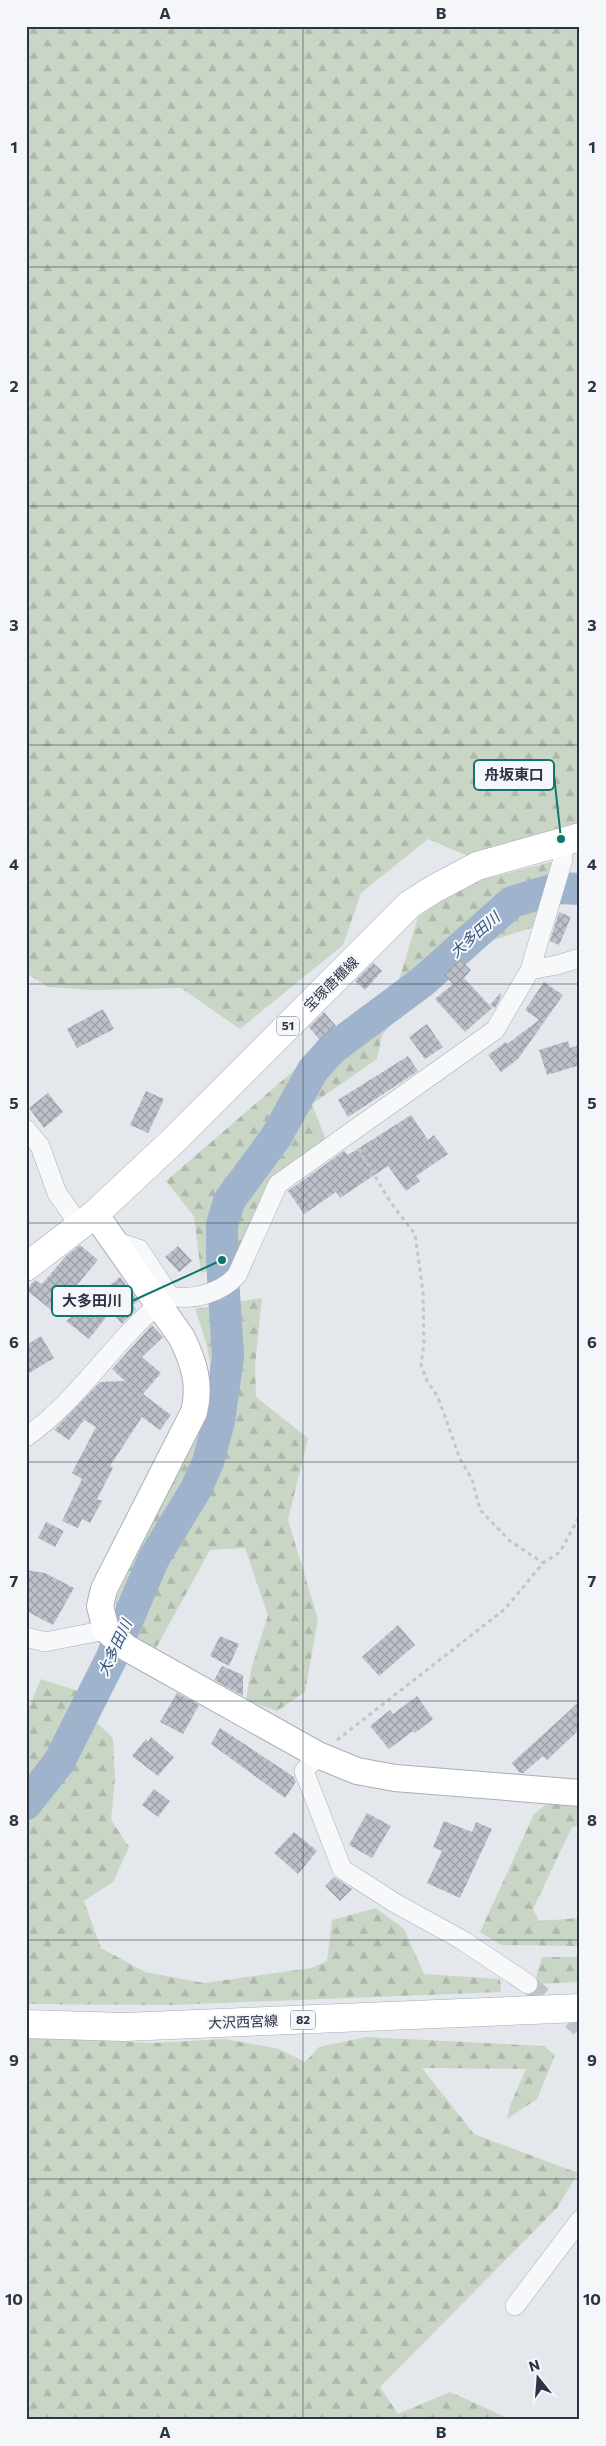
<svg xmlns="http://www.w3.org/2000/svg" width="606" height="2446" font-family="Commissioner,'Noto Sans JP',sans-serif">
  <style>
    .forest { fill: url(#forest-firs) }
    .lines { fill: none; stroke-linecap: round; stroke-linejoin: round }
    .river { stroke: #9fb4cc; stroke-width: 32 }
    .building { fill: url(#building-cross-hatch) }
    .street-tunnel { stroke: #bfc3cb; stroke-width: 19; stroke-dasharray: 19 9; stroke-linecap: butt }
    .street-casing { stroke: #a9aeb7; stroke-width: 20 }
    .secondary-casing { stroke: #a9aeb7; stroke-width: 28 }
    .primary-casing { stroke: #a3abb8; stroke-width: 29 }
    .path { stroke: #c2c5cb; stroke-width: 3; stroke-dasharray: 4 4; stroke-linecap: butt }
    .street { stroke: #f7f8fa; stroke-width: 19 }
    .secondary { stroke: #fff; stroke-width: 26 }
    .primary { stroke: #fff; stroke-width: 28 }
    .grid { fill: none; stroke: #2b3445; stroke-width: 1; stroke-opacity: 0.55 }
    .labels { text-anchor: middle; stroke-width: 4; stroke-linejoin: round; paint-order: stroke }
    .shield { fill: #f4f6f9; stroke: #676e7b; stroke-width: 1 }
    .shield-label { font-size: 12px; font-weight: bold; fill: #2b3445 }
    .street-label { font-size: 14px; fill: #2b3445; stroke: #f4f6f9 }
    .water-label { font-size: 15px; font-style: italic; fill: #34527a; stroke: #f4f6f9 }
    .leader { fill: none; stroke: #0f766e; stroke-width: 2 }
    .callout-dot { fill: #0f766e; stroke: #f4f6f9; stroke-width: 2 }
    .callout { fill: #f4f6f9; stroke: #0f766e; stroke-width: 2 }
    .callout-label { font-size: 15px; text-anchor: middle; font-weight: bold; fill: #2b3445 }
    .neatline { fill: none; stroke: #2b3445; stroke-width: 2 }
    .grid-label { font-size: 16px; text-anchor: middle; font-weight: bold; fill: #2b3445 }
  </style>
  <defs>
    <pattern id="forest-firs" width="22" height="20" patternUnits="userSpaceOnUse" patternTransform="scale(1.25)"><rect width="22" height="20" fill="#c9d6c5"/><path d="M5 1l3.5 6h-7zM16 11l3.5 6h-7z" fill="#adb8ab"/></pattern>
    <pattern id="building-cross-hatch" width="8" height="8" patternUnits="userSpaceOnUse" patternTransform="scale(1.25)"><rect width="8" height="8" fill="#bbc0ca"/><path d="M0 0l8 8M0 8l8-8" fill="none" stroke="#989da6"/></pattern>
  </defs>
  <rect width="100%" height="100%" fill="#e4e7ec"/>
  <!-- forest -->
  <path class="forest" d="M26,26h554v802l-105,31 -47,-20 -67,54 -18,52 -103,84 -59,-41 -89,2 -44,-3 -22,-14z
    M563,859l-28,68 -42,13 -23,4 -46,42 -42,49 -5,24 -65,45 13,34 -58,49 -33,74 -33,12 -7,-57 -28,-35 233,-201 19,-63 50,-34z
    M262,1298l-7,68 1,31 52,41 -20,82 30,99 -13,73 -28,19 -31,-11 5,-30 17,-55 -23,-67 -35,2 -55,100 -38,-27 -1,-25 95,-199c2,-37 -4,-56 -16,-90z
    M41,1679l40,13 15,30 17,16 2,41 -4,41 18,27 -16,35 -29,19 17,47 44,24 59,11 107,-15 16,-7 5,-41 44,-12 28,21 20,45 76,5 1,13 -331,13 -144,-1v-290z
    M550,1801l30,2v22l-8,2 -39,82 6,12 41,-3v28l-79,-1 -21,-13 54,-118z
    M542,1957h38v25l-46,2z
    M26,2036l126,7 73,-4 54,10 26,13 14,-15 47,-10 178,9 11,9 -18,44 -30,20 3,-14 16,-36 -104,-1 52,66 104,39 -21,35 -177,179 18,27 52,-22 62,28h-486z"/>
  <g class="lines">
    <!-- river -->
    <path class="river" d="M26,1804l33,-42 52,-103 43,-101 42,-69 12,-27 11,-41 9,-64 -6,-97v-35l7,-24 47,-64 37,-67 19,-21 90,-67 90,-80 46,-14 22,1"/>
  </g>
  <!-- building -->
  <path class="building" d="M559,912l12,5 -12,28 -9,-4z
    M459,959l12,11 -7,8 28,30 -27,24 -30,-33 18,-15 -9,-9z
    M373,963l9,8 -17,19 -10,-9z
    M544,982l19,13 -45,64 -17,13 -13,-17 18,-13 1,2 32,-24 -14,-10z
    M500,993l2,2 -7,13 -5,-3z
    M103,1009l11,20 -37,19 -10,-19z
    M324,1012l12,14 -16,14 -11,-13z
    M427,1024l16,23 -18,12 -16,-22z
    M568,1041l2,7 10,-3v20l-33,10 -8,-25z
    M408,1056l10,15 -70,46 -10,-17z
    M146,1091l18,8 -16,34 -18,-8z
    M48,1093l15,19 -19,16 -15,-20z
    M411,1115l17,25 6,-5 14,19 -32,22 4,5 -14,10 -18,-25 -48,32 -4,-6 -32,22 -16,-23 56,-40 4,4z
    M80,1245l18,15 -44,52 -28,-22 9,-10 7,4 24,-28z
    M178,1246l14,15 -13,11 -14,-15z
    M120,1277l18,24 -5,4 3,4 -14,15 -11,-13 -22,28 -23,-18z
    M152,1325l11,12 -21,20 19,16 -18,21 28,21 -11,15 -18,-13 -32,49 3,2 -16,31 5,2 -12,22 -8,-4 -4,9 -16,-7 20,-42 -10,-6 24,-46 -12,-7 -15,20 -15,-10 46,-48 25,-1 -13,-12z
    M41,1336l13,22 -28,17v-30z
    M46,1522l18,9 -9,16 -17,-9z
    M26,1570l19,3 29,15 -21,37 -27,-14z
    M398,1625l17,20 -36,31 -17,-19z
    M220,1636l19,8 -10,22 -19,-10z
    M222,1666l21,9v21l-29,-16z
    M177,1693l22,12 -16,29 -23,-12z
    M417,1696l16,23 -18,14 -2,-2 -24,18 -19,-23 20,-16 3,4z
    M580,1701v28l-33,31 -4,-4 -20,17h-3l-8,-10z
    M220,1728l74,49 2,5 -11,16 -74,-54z
    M151,1737l23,20 -16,19 -26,-20 14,-17 2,3z
    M154,1789l16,12 -12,16 -16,-12z
    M367,1813l24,13 -19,32 -23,-13z
    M444,1821l28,11 4,-10 16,7 -32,69 -33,-15 15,-32 -9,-4z
    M294,1832l23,19 -19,23 -24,-21z
    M334,1877l18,12 -12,12 -15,-15z"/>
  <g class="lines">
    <!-- street-tunnel -->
    <path class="street-tunnel" d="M528,1984l52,43"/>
    <!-- street casing -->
    <g class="street-casing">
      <path id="street" d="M530,970l33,-111v-18
        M26,1129l14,17 17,47 23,33
        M114,1241l25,8 31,47c22,5 52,-3 67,-21l41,-91 217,-154 35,-60 27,-5 23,-7
        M26,1437c52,-36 85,-93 133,-133
        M26,1637l19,5 61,-12
        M318,1755l-14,16 38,98 53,34 67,37 66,44
        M515,2306l65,-86"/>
    </g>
    <!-- secondary casing -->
    <g class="secondary-casing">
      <path id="secondary" d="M95,1214l87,124c12,25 19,47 12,74l-90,177 -4,17 6,24 21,18 191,107 39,16 38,7 185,15"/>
    </g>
    <!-- primary casing -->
    <g class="primary-casing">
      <path id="primary" d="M26,1267l69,-53 78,-73 237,-237 24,-15 43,-23 103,-29
        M26,2024l98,3 456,-19"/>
    </g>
    <!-- path -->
    <path class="path" d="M359,1149l32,54 24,31 8,58 1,52 -3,21 6,16 11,16 22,62 12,20 8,31 30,31 33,22
      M337,1740l168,-131 38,-46 17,-11 20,-37"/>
    <!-- street -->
    <use href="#street" class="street"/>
    <!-- secondary -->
    <use href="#secondary" class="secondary"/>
    <!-- primary -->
    <use href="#primary" class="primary"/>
  </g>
  <!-- grid -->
  <path class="grid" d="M303,26v2394M26,267h554M26,506h554M26,745h554M26,984h554M26,1223h554M26,1462h554M26,1701h554M26,1940h554M26,2179h554"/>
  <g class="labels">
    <!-- shield labels -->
    <g class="shield">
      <rect x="277" y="1016.5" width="22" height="19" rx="4"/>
      <rect x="290.5" y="2010.5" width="25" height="19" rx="4"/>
    </g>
    <g class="shield-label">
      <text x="288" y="1030">51</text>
      <text x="303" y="2024">82</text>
    </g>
    <!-- street labels -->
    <g class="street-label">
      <text transform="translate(331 984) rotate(-45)" y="5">宝塚唐櫃線</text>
      <text transform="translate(243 2022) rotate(-2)" y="5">大沢西宮線</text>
    </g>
    <!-- water labels -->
    <g class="water-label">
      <text transform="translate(475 935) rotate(-41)" y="5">大多田川</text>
      <text transform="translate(115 1648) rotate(-65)" y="5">大多田川</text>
    </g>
  </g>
  <!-- callouts -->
  <path class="leader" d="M561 839L554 775M222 1260L132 1301"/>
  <g class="callout-dot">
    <circle cx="561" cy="839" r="5"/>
    <circle cx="222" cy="1260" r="5"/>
  </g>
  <g class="callout">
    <rect x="474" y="760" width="80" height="30" rx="5"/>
    <rect x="52" y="1286" width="80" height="30" rx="5"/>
  </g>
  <g class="callout-label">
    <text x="514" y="780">舟坂東口</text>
    <text x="92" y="1306">大多田川</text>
  </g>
  <!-- border -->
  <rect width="606" height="2446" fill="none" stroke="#f4f6f9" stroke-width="55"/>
  <!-- north arrow -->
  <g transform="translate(538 2378) rotate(343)" stroke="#f4f6f9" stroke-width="4" paint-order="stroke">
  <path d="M0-4L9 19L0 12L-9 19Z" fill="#2b3445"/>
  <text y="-8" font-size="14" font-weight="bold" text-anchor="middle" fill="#2b3445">N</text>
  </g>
  <rect x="28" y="28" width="550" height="2390" class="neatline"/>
  <g class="grid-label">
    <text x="165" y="19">A</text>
    <text x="441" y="19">B</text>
    <text x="14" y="153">1</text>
    <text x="592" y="153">1</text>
    <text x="14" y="392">2</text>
    <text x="592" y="392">2</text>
    <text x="14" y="631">3</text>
    <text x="592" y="631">3</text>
    <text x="14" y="870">4</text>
    <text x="592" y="870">4</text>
    <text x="14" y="1109">5</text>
    <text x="592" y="1109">5</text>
    <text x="14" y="1348">6</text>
    <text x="592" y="1348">6</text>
    <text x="14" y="1587">7</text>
    <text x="592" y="1587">7</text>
    <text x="14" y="1826">8</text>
    <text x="592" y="1826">8</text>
    <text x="14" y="2066">9</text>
    <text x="592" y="2066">9</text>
    <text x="14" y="2305">10</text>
    <text x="592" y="2305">10</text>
    <text x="165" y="2438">A</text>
    <text x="441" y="2438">B</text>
  </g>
</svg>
